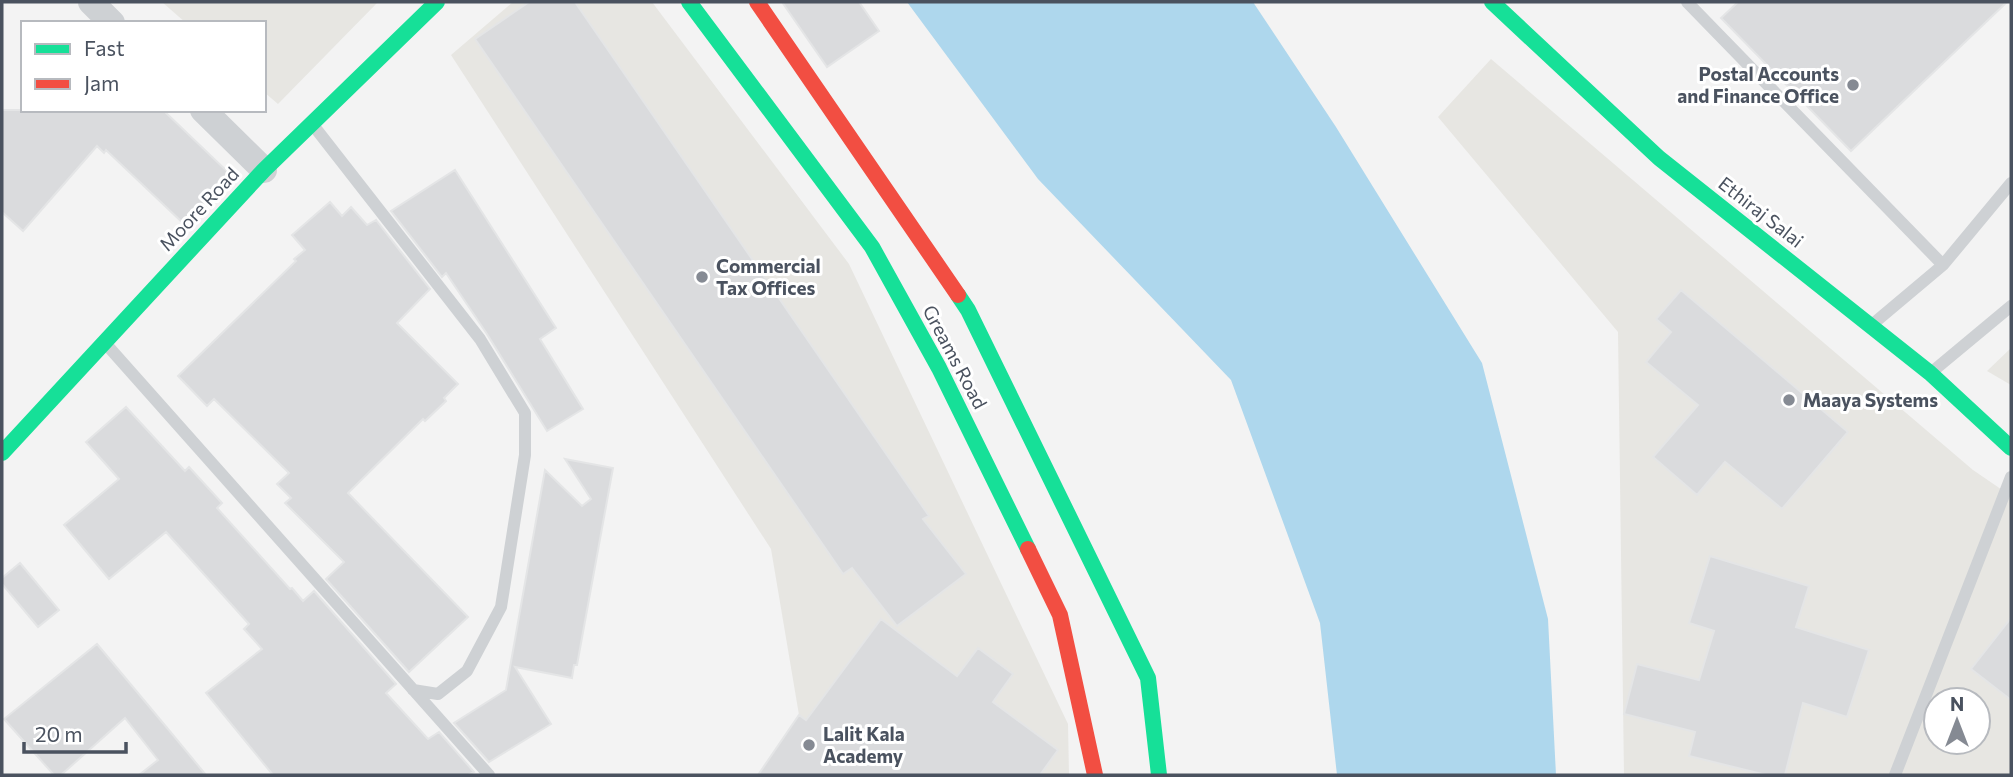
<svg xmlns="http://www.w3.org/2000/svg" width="2013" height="777" font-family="Commissioner,sans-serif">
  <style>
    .commercial { fill: #e7e6e2; fill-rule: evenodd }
    .water { fill: #aed7ed }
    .building { fill: #dadbdd; stroke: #e4e5e6; stroke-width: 2 }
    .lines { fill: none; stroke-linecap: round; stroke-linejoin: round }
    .lane { stroke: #ced1d4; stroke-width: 12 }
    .street { stroke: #ced1d4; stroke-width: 26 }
    .fast { stroke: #16e098; stroke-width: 16 }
    .jam { stroke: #f24e42; stroke-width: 16 }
    .poi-dot { fill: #858a93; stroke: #fff; stroke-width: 2.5 }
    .labels { text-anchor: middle; stroke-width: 6; stroke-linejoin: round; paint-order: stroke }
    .poi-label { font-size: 19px; font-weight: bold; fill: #4a525f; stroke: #fff; text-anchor: start }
    .street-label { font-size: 19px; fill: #4a525f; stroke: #fff }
  </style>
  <rect width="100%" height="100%" fill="#f3f3f3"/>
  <!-- commercial -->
  <path class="commercial" d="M162,2h216l-100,102 -14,-12v-69h-78z
    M513,2h139l197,262 219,460 1,51h-190l-80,-60 -28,-166 -320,-494z
    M1491,59l482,411 38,26v279h-387l-6,-443 -180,-215zM1936,700h42v42h-42z
    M2011,348v37l-24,-14z"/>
  <!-- water -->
  <path class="water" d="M907,2h346l83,125 146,236 66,256 8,156h-219l-17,-152 -89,-243 -193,-201z"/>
  <!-- building -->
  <path class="building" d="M529,2h46l354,514 -6,3 43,55 -69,52 -45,-58 -9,6 -368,-535z
    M782,2h77l20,29 -52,36z
    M1738,2h269l-156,149 -130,-133z
    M2,110h161l68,65 -47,49 -78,-74 -2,3 -7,-7 -74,85 -21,-19z
    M455,170l101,158 -16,11 43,70 -36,22 -60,-97 -41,-61 -4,4 -51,-66z
    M330,202l12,14 9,-9 16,18 9,-5 54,69 -33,34 61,61 -14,14 2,3 -21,20 -2,-2 -75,74 120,124 -59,55 -83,-93 18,-17 -59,-59 6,-5 -14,-14 12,-11 -75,-74 -7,7 -29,-30 118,-115 -2,-2 11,-9 -13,-15z
    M1681,290l167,142 -66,77 -57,-47 -28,33 -44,-38 45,-52 -52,-43 25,-30 -15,-13z
    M126,407l59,64 4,-4 33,36 -5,5 73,81 2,-1 11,13 11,-10 82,93 -10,9 42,46 11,-7 35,40 -6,3h-195l-67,-82 56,-44 -18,-20 5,-5 -83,-92 -57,47 -45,-54 55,-46 -33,-37z
    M565,459l48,9 -36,197h-3l-2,13 -57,-11 36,57 -62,38 -35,-39 52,-33 39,-220 37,36 9,-7z
    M1710,556l99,30 -13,41 73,23 -22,67 -44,-14 -18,72h-19l-77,-19 6,-24 -71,-18 13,-50 62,16 15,-49 -25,-8z
    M20,563l39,47 -21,17 -36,-43v-6z
    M2011,618v82l-40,-31z
    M881,619l76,57 21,-28 35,26 -20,28 65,48 -18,25h-282l41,-60 7,5z
    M97,644l71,85 38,46h-67l19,-15 -33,-42 -64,57h-7l-50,-56z"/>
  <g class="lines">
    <!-- lane -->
    <path class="lane" d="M1687,2l256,263
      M313,125l167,214 45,74v42l-24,152 -34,64 -29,23 -25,-4
      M1874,323l69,-58 68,-82
      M106,344l383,431
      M1933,371l78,-65
      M1895,775l116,-298"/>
    <!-- street -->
    <path class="street" d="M91,2l21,21
      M203,110l61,60"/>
    <!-- fast -->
    <path class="fast" d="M689,2l183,245 67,121 89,181
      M1492,2l167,156 271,215 81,75
      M958,295l10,15 180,368 11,97
      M2,453l262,-283 173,-168"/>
    <!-- jam -->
    <path class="jam" d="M757,2l201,293
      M1028,549l32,66 35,160"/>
  </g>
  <!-- markers -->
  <g class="poi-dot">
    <circle cx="1853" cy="85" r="7"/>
    <circle cx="702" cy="277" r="7"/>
    <circle cx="1789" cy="400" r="7"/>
    <circle cx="809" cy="745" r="7"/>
  </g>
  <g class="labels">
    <!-- poi labels -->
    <g class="poi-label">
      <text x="1839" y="81" text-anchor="end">Postal Accounts<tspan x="1839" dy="22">and Finance Office</tspan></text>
      <text x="716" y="273">Commercial<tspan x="716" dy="22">Tax Offices</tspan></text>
      <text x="1803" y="407">Maaya Systems</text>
      <text x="823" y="741">Lalit Kala<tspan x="823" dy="22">Academy</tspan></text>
    </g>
    <!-- street labels -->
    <g class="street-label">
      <text transform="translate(199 209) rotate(-47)" y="7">Moore Road</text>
      <text transform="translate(1761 212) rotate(38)" y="7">Ethiraj Salai</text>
      <text transform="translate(955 357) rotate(62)" y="7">Greams Road</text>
    </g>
  </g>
  <!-- border -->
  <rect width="2013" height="777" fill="none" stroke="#4a525f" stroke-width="7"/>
  <!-- legend -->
  <rect x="21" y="21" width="245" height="91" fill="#ffffff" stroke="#b7babf" stroke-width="2"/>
  <rect x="35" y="44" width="35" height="10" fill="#16e098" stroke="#b7babf" stroke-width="2"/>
  <text x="84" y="56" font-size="21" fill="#4a525f">Fast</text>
  <rect x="35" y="79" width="35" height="10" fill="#f24e42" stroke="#b7babf" stroke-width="2"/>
  <text x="84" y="91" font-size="21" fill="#4a525f">Jam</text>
  <!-- north arrow -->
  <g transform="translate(1957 721)"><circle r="33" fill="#ffffff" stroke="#b7babf" stroke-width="2"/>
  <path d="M0-5L12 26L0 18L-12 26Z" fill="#858a93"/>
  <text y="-10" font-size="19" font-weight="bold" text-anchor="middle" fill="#4a525f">N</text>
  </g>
  <!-- scale -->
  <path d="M24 742v10h102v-10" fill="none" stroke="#4a525f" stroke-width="3.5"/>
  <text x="35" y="742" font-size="21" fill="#4a525f" stroke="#ffffff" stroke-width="5" paint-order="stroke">20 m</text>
</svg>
